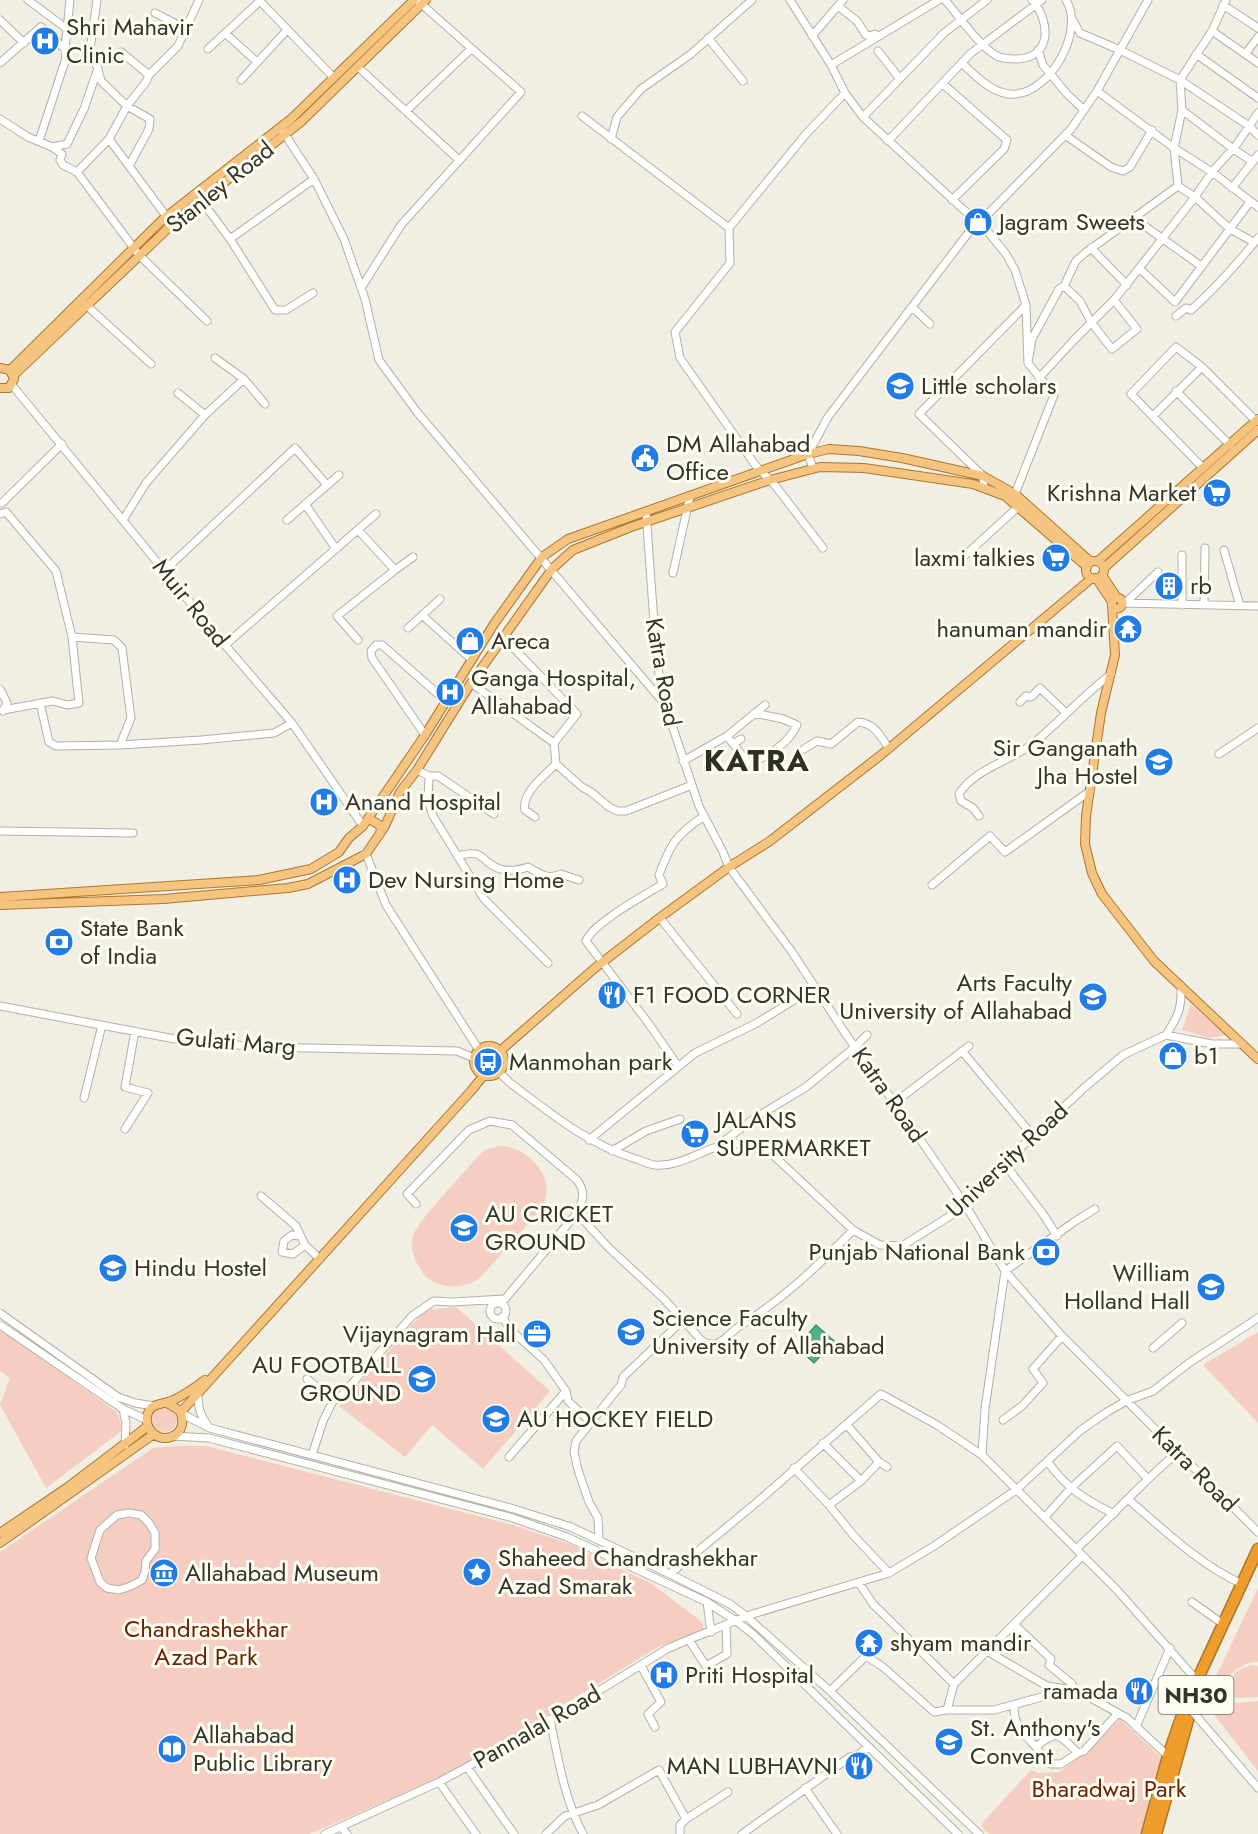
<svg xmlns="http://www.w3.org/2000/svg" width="1258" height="1834" font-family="Jost,sans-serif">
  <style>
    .green { fill: #f6cec1 }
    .water { fill: #4fb186; stroke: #478c6c; stroke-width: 1.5 }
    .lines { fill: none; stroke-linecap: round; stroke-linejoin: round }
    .minor-casing { stroke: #b2b1a6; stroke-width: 9 }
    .major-casing { stroke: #ad782c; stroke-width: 10 }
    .highway-casing { stroke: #ad782c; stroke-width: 13 }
    .minor { stroke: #fff; stroke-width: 7 }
    .major { stroke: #f5c480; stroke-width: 8 }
    .highway { stroke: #ee9d2b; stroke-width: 10 }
    .labels { text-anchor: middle; stroke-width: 6; stroke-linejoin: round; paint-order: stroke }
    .shield { fill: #fefdf1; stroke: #717069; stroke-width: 1.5 }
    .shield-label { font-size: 22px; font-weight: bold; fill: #34342f }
    .poi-label { font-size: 24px; fill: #34342f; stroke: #fefdf1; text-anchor: start }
    .street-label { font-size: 24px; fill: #34342f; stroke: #fefdf1 }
    .park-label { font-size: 24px; fill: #6e2204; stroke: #fefdf1 }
    .district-label { font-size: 30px; font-weight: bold; letter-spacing: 1.5px; fill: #302f27; stroke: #fefdf1 }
  </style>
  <rect width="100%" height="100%" fill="#f1efe4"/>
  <!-- green -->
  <path class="green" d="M1191,1004l35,31 -16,3 -28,-8z
    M500,1146c14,0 27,8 36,18 9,10 13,22 9,35 -5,16 -52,63 -65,79 -14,9 -29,11 -44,5 -8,-3 -13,-9 -17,-16 -6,-10 -9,-20 -6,-31 4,-15 55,-67 68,-83l6,-4z
    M456,1307l94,84 -67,78 -51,-44 -27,32 -66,-51 86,-96z
    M0,1329l117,83 6,18 -77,58 -46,-83 10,-27 -10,-7z
    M1258,1332v91l-55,-58z
    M151 1419a13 13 0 1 1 26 0a13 13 0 1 1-26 0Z
    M173,1446h33l307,79 57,19 82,40 50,38 2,9 -46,16 -201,123 -147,64h-310v-282l153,-104z
    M1258,1588v74c-19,0 -28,13 -40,27l-4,2 -4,-2z
    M1251,1665l7,1v31l-22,1 -15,-4 16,-23z
    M1209,1695l28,8 21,-2v70l-54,-69z
    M1120,1719l45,42 -25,73h-151l-8,-8 2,-4 48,-52 7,3 21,-1 31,-23z"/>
  <!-- water -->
  <path class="water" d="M816,1325l18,16 -20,22 -17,-16z"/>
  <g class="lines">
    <!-- minor casing -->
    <g class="minor-casing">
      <path id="minor" d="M28,0l39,29
        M97,0l-7,49 8,20 3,12 26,25 23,13 -1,10 -20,37
        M259,0l75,78
        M790,0l41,65 14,28 18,24 102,94 9,6
        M945,0c15,17 35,48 54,57 6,2 12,2 19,2 35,-2 32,-39 14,-59
        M1223,5l35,23
        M838,6l19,15 9,14 4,1 5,-2
        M155,13l31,16
        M1072,19l8,14 40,17 60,30 69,46 9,9
        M0,20l24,23
        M1212,31l46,32
        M225,33l32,29
        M812,36l31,-36
        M708,38l35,43
        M208,49l52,-48
        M1038,50l5,15 24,29 17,16
        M878,51l22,28
        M121,52l28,23
        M1246,53l12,-16
        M1196,54l62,44
        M0,63l41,-36 24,22 5,-49
        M962,63c13,13 34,34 54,31 35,-3 69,-63 50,-94
        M831,65l108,-65
        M358,67l101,93
        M241,80l46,-50
        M943,84l64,56 -3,9 -52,51
        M1097,91l77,57 38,24 46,35
        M1182,110l50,38 21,14
        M406,111l65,-62
        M582,116l147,112 77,-94 39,-41
        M863,117l81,-84 43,-33
        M0,119l28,18 24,10 15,-3 17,-35 13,-38
        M282,130l32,49 30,60 21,60 14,61 38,52 246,290
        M1065,135l46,32 12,4 7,-4 22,-37
        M611,139l6,-22 24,-28 50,-35 61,-54
        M39,141l27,-83 -1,-9
        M888,141l82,-87 72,-54
        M52,147l10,7 -2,6 3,5 14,7 32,-33
        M77,172l62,83 68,66
        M1178,186l17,11 35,32 20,11
        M1232,188l26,-33
        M201,200l29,39 45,71h11l27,-17
        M975,213l8,2 3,5 -1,6 -5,3 -8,-1 -3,-6 5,-5 -2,-2z
        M166,216l-57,-77 18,-33 19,-24 3,-7 29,-29 21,-46
        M985,217l86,-88 26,-38 51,-91
        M1132,217l69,49
        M984,227l22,27 9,16 11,35 2,58 26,32 -39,99
        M729,228l1,35 -55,69 5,26 76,108 18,18 49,64
        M230,239l84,-60
        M1091,248l36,37
        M1140,269l35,33 75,-100
        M1064,286l16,15 11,21 21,27 25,-20 -23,-29
        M361,288l40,-63 120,-133 -102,-90
        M86,305l65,59
        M912,307l18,17
        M1176,316l10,-8 5,2c25,-22 46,-46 67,-72
        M215,358l29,21 21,25
        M1028,363l4,-24 27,-50 5,-3 12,-25 9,-8 93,-67 -4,-38 8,-38 -2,-30 32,-49 14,-31
        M1039,378l35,-38 40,-40 81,-103 17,-25 25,-28 21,-31
        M12,385l213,260 67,78 71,103
        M1176,391l54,54
        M178,393l27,22
        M1153,416l49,-49
        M813,468l-5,-14 20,-37 144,-189
        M1203,468l-72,-74 45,-47 26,20 54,54
        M984,488l-1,-12 -64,-62 107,-109
        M2,503l60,-59
        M305,504l31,45
        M646,512l11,152 8,40 34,102 24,46 6,15 63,85 55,84 75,106 44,64 39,65 57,65 196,196
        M0,514l6,-2 50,59 16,66 7,66 -12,2 -14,-4 -50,9
        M123,520l23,-37 59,-68 39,-36
        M287,520l52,-45
        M358,530l37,40 -58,46 21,24
        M1224,550l16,56
        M959,561l59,-54
        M395,570l18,-13
        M164,571l131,-123 32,37
        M673,573l17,-77
        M1122,603l136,3
        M1124,604l34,-32
        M1182,605v-50
        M1204,605l1,-57
        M422,615l50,45
        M408,628l32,-29
        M72,637l42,3 8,8 9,70 -11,27
        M225,645l151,-131
        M471,683l83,60 23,-29 -74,-77
        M0,689l7,14 -4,8
        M1020,702l6,-6 5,1 9,-9 26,25
        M40,703l9,39 7,4 64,-1 81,-5 73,-7 18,-10
        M425,735l-53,-77 -1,-7 5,-6h6l64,56
        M727,736l21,27c19,-5 41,-20 49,-38l-14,-6 -29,-6
        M554,743l2,21 26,23 9,5 18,15 8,4h9l66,-26
        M733,744l8,-5
        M804,749l13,-8 14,3 27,-22c16,1 23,14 31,27
        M1219,754l39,-26
        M683,761l44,-25 38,-31
        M417,770l12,6h9l56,38
        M429,776l-1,25 5,15 51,83 64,64
        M979,816l-6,-8 -12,-7 -2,-7c16,-26 53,-33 76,-52 26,-22 49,-47 76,-68
        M535,817l-10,-7c-4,-17 20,-35 31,-46
        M0,831l133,2
        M366,854l20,51 93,145
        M457,856c30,-8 22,6 43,13 10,3 19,1 28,-2 12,7 20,13 33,7l18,6
        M932,885l58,-49 15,16 85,-61
        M660,918l77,96
        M0,1006l175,33 84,8 198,4 17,7
        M1166,1035c12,-19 16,-26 15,-49
        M962,1051l71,85
        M678,1066l-29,-42 -63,-83c7,-18 59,-46 77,-57l-4,-9c12,-32 17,-40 45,-59
        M499,1072l10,10c40,30 77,61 124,76 7,2 15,6 22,7 31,3 58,-26 88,-21 11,2 21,7 30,11l80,75 27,15 22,1 64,-40 38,-43 80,-75 39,-33 43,-20 46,9h31
        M84,1098l18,-73
        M894,1103l75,-57
        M125,1129l23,-36 -23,-6 10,-56
        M589,1140l106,-87 62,-30 58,-36
        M720,1144l35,-26 51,-31 49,-40 12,-12
        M612,1151l34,-20 34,-12
        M1004,1163l39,51 14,22
        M261,1196l35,30 9,19 15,14
        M416,1204l-9,-10 62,-64 21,-9 22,4 65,55c9,12 6,20 0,33l31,34 56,52 38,42c4,2 8,4 13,3 8,-1 16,-12 22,-16 44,-27 81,-62 116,-98
        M300,1236l-8,-1 -8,6 -2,11 11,2 12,-9
        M490 1311a8 8 0 1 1 16 0a8 8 0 1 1-16 0Z
        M0,1313l118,84 17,6 19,3
        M502,1317l11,15 31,28 22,31 -57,66
        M0,1325l123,84 24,11
        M1153,1348l29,-25
        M307,1379l26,22 8,-5 71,-80 22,-15 18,1 53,-3 72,-86
        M566,1391l2,10 23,21 -15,19 -2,11 4,18 11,32 9,16 1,21
        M198,1393c0,12 1,21 9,31
        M123,1409l3,14 -1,22
        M182,1414l28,14 304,81 57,18 99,47 60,30 16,12 84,75 149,143
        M1003,1420l19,-14 21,-23 -10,-14 29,-33
        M591,1422l30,-37 2,-8 60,-57
        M846,1424l33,38
        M172,1436l37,2 304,80 54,19 140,65 29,19 18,14 204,199
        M823,1443l38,38
        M312,1455l11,-34 10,-20
        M982,1455l3,-46 20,-138 69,-49 21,-13
        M1048,1462c19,27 38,38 66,52
        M794,1468l35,37 32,-24 18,-19 8,5
        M1129,1500c35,30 70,64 113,84
        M829,1505l25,31 35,37
        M129,1513l12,2 8,8 6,10v16l-9,12 -1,11 -3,8 -11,6 -12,4 -12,-2 -7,-6 -9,-24 9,-28 17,-15z
        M1045,1517l26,-29 46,-42 30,32
        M1077,1548c35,-31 65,-66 101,-96
        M670,1574l86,-71 125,-109 56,31 45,30 135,135 83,94 6,4
        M859,1583l14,21 81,80
        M707,1602l4,30
        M1192,1602l31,22
        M1014,1624c12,12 25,23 37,35l-2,6 23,19 -1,3 56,31 41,38
        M689,1640l17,26 21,-12 -1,-28
        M987,1651l60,35 20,3
        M641,1666l20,36 -13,12 7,13
        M830,1691l36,-35 17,11 51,45 13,-2h47l77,-21
        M1186,1704l72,84
        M1014,1705c-1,19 9,28 22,42 22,-19 23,-12 42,6l6,-2 34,-38
        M947,1710l7,-26 128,-128
        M550,1719c8,39 14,79 33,115
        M1136,1727l34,-79
        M1036,1747l6,10 9,7h10l17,-11
        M467,1767l47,67
        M439,1782l37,52
        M805,1788l32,46
        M341,1827l6,7
        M325,1834l114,-52 28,-15 102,-58 98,-60c26,-12 53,-21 79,-33l143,-43 45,-27 82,-56 65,-60 26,-18 19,-11 27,-10 36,-28 69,-45
        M546,1834l19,-18 33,-11 61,-35 27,49
        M680,1834v-9l6,-6 42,-27
        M742,1834l108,-77 6,-1 13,-9"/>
    </g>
    <!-- major casing -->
    <g class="major-casing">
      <path id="major" d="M0,368l10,2 4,9 -5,9h-9
        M10,370l152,-150 129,-101 123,-119
        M14,375l165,-157 123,-97 124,-121
        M1098,561l160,-142
        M1086 570a9 9 0 1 1 18 0a9 9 0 1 1-18 0Z
        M1104,568l154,-138
        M1102,575l15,23
        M1096,578l16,24
        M1111.5 603a5.5 5.5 0 1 1 11 0a5.5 5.5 0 1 1-11 0Z
        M1112,605l3,50 -14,58 -15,103 -1,28 7,29 10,21 52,67 104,98
        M368,818l13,8 -1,8
        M0,897l259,-17 52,-11 28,-17 10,-14 14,-12 62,-91 69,-111 48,-67 26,-18 240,-85 21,-5 30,2 43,7 81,18 32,18 76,68
        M0,905l164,-6 124,-11 20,-4 58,-30 19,-28 15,-34 17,-22 54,-87 81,-114 21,-19 58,-23 139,-47 50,-13 44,1 109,16 32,12 82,71
        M474 1061a15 15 0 1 1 30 0a15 15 0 1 1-30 0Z
        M500,1051l95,-83 67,-52 67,-49 41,-26 111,-86 211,-177
        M167,1403l12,7c6,10 4,23 -8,27 -17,6 -32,-15 -20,-29 6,-5 11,-4 17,-6 13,-4 26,-14 37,-22
        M181,1412l290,-321 13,-16
        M0,1533l68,-46 80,-61
        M0,1543l154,-109"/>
    </g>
    <!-- highway casing -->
    <g class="highway-casing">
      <path id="highway" d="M1147,1834l21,-78 18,-52 72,-155
        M1156,1834l32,-114"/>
    </g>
    <!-- minor -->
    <use href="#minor" class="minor"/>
    <!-- major -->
    <use href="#major" class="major"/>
    <!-- highway -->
    <use href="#highway" class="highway"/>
  </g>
  <!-- icons -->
  <defs>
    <g id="hospital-disc" transform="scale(1.5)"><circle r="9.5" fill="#217ce6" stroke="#fefdf1"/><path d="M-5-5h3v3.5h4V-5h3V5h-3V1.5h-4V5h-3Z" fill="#fff"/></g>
    <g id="shop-disc" transform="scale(1.5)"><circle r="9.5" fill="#217ce6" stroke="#fefdf1"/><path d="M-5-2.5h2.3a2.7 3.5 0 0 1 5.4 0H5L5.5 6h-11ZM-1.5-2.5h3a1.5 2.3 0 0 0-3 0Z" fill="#fff"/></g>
    <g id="school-disc" transform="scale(1.5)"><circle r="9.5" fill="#217ce6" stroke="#fefdf1"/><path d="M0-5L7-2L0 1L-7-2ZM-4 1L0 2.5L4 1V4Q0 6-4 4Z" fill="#fff"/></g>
    <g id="civic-disc" transform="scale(1.5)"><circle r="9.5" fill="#217ce6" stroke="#fefdf1"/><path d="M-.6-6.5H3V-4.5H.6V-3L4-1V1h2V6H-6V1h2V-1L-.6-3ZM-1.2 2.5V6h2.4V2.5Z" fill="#fff"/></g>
    <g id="supermarket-disc" transform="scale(1.5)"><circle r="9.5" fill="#217ce6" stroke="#fefdf1"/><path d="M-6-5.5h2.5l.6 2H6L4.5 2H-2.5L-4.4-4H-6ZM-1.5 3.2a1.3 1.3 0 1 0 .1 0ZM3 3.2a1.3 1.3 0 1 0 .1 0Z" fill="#fff"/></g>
    <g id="building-disc" transform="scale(1.5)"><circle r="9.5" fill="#217ce6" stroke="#fefdf1"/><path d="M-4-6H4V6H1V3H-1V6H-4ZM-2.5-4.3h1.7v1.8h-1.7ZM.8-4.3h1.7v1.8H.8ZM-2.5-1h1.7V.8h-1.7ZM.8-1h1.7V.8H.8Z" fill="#fff"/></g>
    <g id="temple-disc" transform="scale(1.5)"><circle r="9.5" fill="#217ce6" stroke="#fefdf1"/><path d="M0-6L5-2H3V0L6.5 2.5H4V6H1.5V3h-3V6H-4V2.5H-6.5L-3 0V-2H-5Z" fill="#fff"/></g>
    <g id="university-disc" transform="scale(1.5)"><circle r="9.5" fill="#217ce6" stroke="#fefdf1"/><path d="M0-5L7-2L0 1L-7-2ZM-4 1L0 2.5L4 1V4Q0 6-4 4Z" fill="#fff"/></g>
    <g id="bank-disc" transform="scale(1.5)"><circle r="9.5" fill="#217ce6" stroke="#fefdf1"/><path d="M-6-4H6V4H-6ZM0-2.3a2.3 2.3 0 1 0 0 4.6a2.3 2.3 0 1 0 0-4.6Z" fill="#fff"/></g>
    <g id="restaurant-disc" transform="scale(1.5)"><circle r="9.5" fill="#217ce6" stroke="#fefdf1"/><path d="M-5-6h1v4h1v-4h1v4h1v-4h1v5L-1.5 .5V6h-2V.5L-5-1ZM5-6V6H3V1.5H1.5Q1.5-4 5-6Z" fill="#fff"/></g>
    <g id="bus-disc" transform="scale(1.5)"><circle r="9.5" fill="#217ce6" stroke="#fefdf1"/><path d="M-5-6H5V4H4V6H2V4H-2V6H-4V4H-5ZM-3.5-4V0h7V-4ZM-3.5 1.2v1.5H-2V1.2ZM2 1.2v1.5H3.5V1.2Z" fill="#fff"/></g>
    <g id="office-disc" transform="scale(1.5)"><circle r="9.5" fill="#217ce6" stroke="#fefdf1"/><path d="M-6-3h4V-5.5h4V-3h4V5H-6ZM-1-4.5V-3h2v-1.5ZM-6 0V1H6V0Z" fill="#fff"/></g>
    <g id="sight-disc" transform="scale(1.5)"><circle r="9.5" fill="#217ce6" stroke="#fefdf1"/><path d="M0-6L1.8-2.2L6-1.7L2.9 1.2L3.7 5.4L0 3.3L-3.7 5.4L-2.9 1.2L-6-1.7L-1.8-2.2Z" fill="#fff"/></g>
    <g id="museum-disc" transform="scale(1.5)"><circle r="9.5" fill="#217ce6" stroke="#fefdf1"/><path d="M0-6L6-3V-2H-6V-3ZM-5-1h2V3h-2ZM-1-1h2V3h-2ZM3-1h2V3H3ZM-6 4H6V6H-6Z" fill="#fff"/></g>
    <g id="library-disc" transform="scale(1.5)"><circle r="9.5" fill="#217ce6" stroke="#fefdf1"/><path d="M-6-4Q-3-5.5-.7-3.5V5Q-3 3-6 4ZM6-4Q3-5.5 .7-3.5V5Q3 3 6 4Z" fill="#fff"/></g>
  </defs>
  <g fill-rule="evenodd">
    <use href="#hospital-disc" x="45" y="41"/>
    <use href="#shop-disc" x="978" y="222"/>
    <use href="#school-disc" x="900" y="386"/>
    <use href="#civic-disc" x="645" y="458"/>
    <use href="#supermarket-disc" x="1217" y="493"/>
    <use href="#supermarket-disc" x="1056" y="558"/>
    <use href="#building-disc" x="1169" y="586"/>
    <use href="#temple-disc" x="1128" y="629"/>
    <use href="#shop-disc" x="470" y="641"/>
    <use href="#hospital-disc" x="450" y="692"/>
    <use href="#university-disc" x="1159" y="762"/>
    <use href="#hospital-disc" x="324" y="802"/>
    <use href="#hospital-disc" x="347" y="880"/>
    <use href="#bank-disc" x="59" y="942"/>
    <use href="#restaurant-disc" x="612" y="995"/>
    <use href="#university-disc" x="1093" y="997"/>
    <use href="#shop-disc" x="1173" y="1056"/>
    <use href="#bus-disc" x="488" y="1062"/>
    <use href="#supermarket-disc" x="695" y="1134"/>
    <use href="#university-disc" x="464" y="1228"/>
    <use href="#bank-disc" x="1046" y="1252"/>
    <use href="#university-disc" x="113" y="1268"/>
    <use href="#university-disc" x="1211" y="1287"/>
    <use href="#university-disc" x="631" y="1332"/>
    <use href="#office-disc" x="537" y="1334"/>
    <use href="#university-disc" x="422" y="1379"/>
    <use href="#university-disc" x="496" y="1419"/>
    <use href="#sight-disc" x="477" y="1572"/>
    <use href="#museum-disc" x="164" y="1573"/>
    <use href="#temple-disc" x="869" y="1643"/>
    <use href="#hospital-disc" x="664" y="1675"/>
    <use href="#restaurant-disc" x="1139" y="1691"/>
    <use href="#school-disc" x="949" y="1742"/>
    <use href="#library-disc" x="172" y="1749"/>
    <use href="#restaurant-disc" x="859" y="1766"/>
  </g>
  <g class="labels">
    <!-- shield labels -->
    <rect class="shield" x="1158.5" y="1676" width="75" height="38" rx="4.5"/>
    <g class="shield-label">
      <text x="1196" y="1703">NH30</text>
    </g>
    <!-- poi labels -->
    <g class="poi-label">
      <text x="66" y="35">Shri Mahavir<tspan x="66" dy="28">Clinic</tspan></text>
      <text x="999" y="230">Jagram Sweets</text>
      <text x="921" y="394">Little scholars</text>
      <text x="666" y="452">DM Allahabad<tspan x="666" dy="28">Office</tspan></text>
      <text x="1196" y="501" text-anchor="end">Krishna Market</text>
      <text x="1035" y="566" text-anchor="end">laxmi talkies</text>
      <text x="1190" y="594">rb</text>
      <text x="1107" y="637" text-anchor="end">hanuman mandir</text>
      <text x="491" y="649">Areca</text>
      <text x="471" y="686">Ganga Hospital,<tspan x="471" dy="28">Allahabad</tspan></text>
      <text x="1138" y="756" text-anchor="end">Sir Ganganath<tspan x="1138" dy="28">Jha Hostel</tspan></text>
      <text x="345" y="810">Anand Hospital</text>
      <text x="368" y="888">Dev Nursing Home</text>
      <text x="80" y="936">State Bank<tspan x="80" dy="28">of India</tspan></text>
      <text x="1072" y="991" text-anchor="end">Arts Faculty<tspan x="1072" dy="28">University of Allahabad</tspan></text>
      <text x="633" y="1003">F1 FOOD CORNER</text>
      <text x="1194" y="1064">b1</text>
      <text x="509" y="1070">Manmohan park</text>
      <text x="716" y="1128">JALANS<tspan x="716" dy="28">SUPERMARKET</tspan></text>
      <text x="485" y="1222">AU CRICKET<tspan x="485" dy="28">GROUND</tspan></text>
      <text x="1025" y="1260" text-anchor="end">Punjab National Bank</text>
      <text x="134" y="1276">Hindu Hostel</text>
      <text x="1190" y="1281" text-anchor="end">William<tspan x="1190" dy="28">Holland Hall</tspan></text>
      <text x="652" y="1326">Science Faculty<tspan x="652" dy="28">University of Allahabad</tspan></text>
      <text x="516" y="1342" text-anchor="end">Vijaynagram Hall</text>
      <text x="401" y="1373" text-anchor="end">AU FOOTBALL<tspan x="401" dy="28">GROUND</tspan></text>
      <text x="517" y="1427">AU HOCKEY FIELD</text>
      <text x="498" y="1566">Shaheed Chandrashekhar<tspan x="498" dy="28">Azad Smarak</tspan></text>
      <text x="185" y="1581">Allahabad Museum</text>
      <text x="890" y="1651">shyam mandir</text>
      <text x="685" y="1683">Priti Hospital</text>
      <text x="1118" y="1699" text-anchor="end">ramada</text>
      <text x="970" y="1736">St. Anthony's<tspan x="970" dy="28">Convent</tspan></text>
      <text x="193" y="1743">Allahabad<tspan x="193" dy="28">Public Library</tspan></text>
      <text x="838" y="1774" text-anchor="end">MAN LUBHAVNI</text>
    </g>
    <!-- street labels -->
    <g class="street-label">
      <text transform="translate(220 187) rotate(-39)" y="8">Stanley Road</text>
      <text transform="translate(191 603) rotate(51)" y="8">Muir Road</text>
      <text transform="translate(663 672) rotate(80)" y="8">Katra Road</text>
      <text transform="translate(236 1042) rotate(5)" y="8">Gulati Marg</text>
      <text transform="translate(889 1095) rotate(55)" y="8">Katra Road</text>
      <text transform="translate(1007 1160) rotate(-43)" y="8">University Road</text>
      <text transform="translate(1195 1469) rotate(45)" y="8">Katra Road</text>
      <text transform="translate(537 1727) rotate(-30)" y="8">Pannalal Road</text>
    </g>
    <!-- park labels -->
    <g class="park-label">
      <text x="206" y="1637">Chandrashekhar<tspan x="206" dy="28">Azad Park</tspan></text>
      <text x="1109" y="1797">Bharadwaj Park</text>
    </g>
    <!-- district labels -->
    <g class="district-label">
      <text x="757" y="771">KATRA</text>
    </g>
  </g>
</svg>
